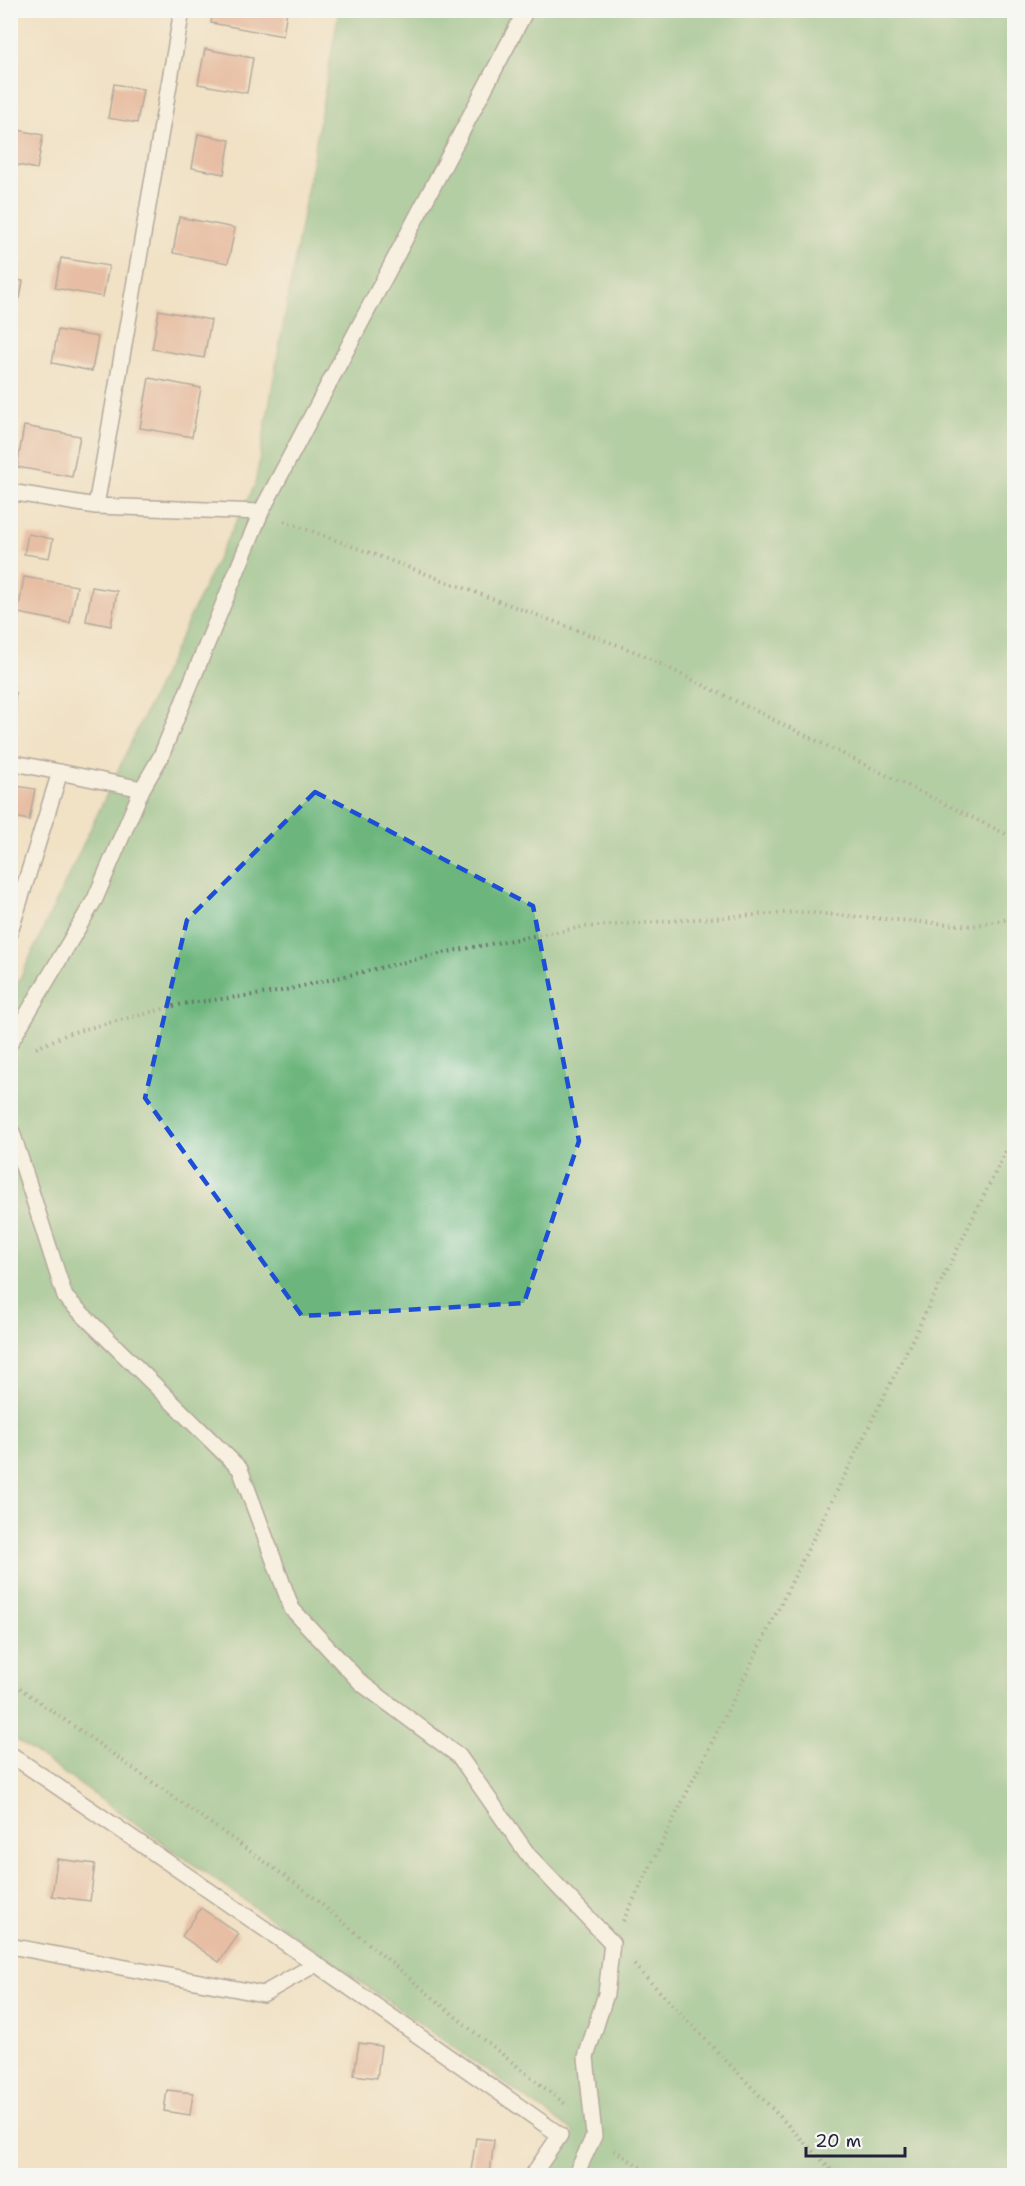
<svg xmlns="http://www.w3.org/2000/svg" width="1025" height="2186" font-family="'Shantell Sans',sans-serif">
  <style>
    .forest { fill: #6cb57b; stroke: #476c5b; stroke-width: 1.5 }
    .building { fill: #dc937c }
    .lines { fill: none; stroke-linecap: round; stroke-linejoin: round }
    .service-casing { stroke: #6a656b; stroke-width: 18 }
    .path { stroke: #6a656b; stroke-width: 4; stroke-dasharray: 1.5 4.5; stroke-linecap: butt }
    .service { stroke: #fff; stroke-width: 15 }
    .marked { fill: none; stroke: #1d4ed8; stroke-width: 4.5; stroke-dasharray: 12 8; stroke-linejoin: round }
  </style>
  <rect width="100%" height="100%" fill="#f6f6f2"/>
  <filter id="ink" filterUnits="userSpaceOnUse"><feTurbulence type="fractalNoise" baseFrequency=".0167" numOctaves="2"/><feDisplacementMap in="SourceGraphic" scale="12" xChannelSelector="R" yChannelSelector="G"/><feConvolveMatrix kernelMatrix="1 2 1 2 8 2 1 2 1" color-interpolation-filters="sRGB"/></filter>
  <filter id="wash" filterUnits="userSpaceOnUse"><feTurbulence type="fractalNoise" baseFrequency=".008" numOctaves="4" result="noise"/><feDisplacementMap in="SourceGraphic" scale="24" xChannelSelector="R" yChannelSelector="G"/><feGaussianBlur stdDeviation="1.35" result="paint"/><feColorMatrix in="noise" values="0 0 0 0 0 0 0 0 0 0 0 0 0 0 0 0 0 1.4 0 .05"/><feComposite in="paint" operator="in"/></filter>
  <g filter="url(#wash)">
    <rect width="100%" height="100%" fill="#f1e1c5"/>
    <!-- forest -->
    <path class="forest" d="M339,11h675v2164h-469l30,-42 -564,-397v-738l213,-453 31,-60z"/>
    <g id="blocks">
      <!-- building -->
      <path class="building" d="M213,10h74l-4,26 -72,-13z
        M205,49l48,9 -6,35 -49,-9z
        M114,84l29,5 -6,34 -29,-5z
        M18,130l25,5 -6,34 -24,-5z
        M198,134l32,6 -6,34 -32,-6z
        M179,217l56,11 -7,35 -55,-10z
        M61,258l48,8 -6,31 -48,-9z
        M10,279l13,2 -3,17 -10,-2z
        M159,310l52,10 -7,38 -52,-9z
        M58,330l40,7 -6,34 -40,-8z
        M149,378l52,10 -9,49 -52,-9z
        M24,426l56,10 -8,41 -55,-10z
        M28,534l25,5 -4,19 -25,-4z
        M24,577l53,9 -7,37 -52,-10z
        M92,587l25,4 -6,35 -25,-5z
        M10,692l6,1 -4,22h-2z
        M10,785l25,4 -6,31 -19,-4z
        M57,1859l38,5 -5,37 -38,-5z
        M201,1908l38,26 -20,28 -37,-26z
        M359,2043l22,3 -4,32 -23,-3z
        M167,2090l26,3 -3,22 -26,-4z
        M476,2138l18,2 -4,34 -19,-3z"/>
    </g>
  </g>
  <g filter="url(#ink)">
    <use href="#blocks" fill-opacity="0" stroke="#6a656b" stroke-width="1.5"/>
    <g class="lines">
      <!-- service casing -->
      <g class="service-casing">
        <path id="service" d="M10,492l86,14 165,6
          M96,506l86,-496
          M10,762l132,27
          M10,932l50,-160
          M10,1043l85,-144 47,-110 19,-33 100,-244 265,-502
          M12,1132l53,165 175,172 52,140 69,74 98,73 70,100 83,87 -6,51 -20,63 8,79 -19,40
          M10,1754l306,210 244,171 -28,41
          M10,1946l253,48 53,-30"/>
      </g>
      <!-- path -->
      <path class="path" d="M284,521l352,131 378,186
        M36,1048l34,-15 112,-29 95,-12 175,-41 131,-24 216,-15 173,14 42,-8
        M10,1681l296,210 163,137 96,76
        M623,1921l391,-786
        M634,1965l203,211
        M614,2150l35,23 20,3"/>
      <!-- service -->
      <use href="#service" class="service"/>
    </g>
  </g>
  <!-- marked area -->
  <path d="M0 0H1025V2186H0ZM315,792l218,114 46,235 -55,162 -222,13 -157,-218 42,-178z" fill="#f1e1c5" fill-opacity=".55" fill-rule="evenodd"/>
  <path class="marked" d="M315,792l218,114 46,235 -55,162 -222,13 -157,-218 42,-178z"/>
  <!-- margin -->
  <rect width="1025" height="2186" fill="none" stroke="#f6f6f2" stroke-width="36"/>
  <!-- scale -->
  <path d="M806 2147v9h99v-9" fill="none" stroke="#22223b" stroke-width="3"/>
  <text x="815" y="2147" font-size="18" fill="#22223b" stroke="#f6f6f2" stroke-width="4.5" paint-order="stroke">20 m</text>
</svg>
